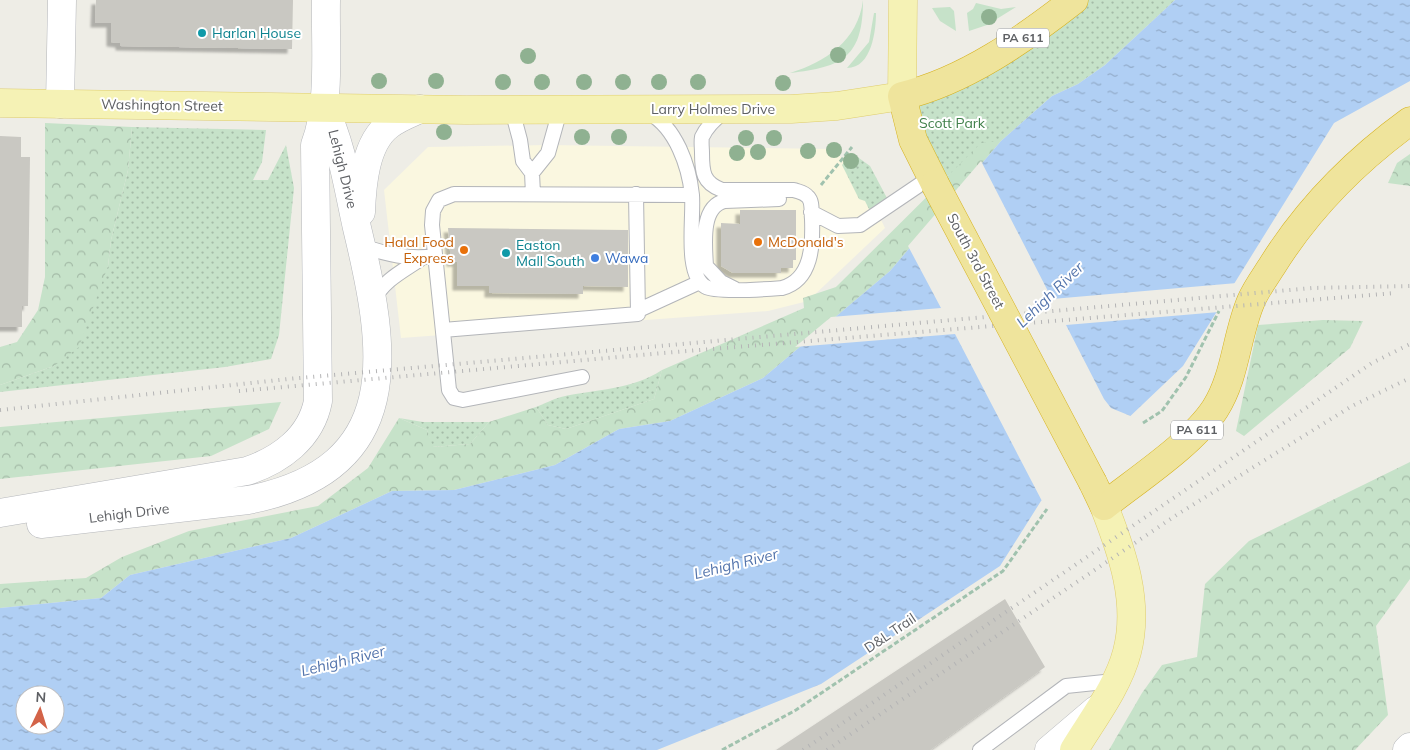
<svg xmlns="http://www.w3.org/2000/svg" width="1410" height="750" font-family="Mulish,sans-serif">
  <style>
    .commercial { fill: #faf7e0 }
    .grass { fill: url(#grass-dots) }
    .forest { fill: url(#forest-crowns) }
    .garden { fill: #c6e2c9 }
    .water { fill: url(#water-ripples); fill-rule: evenodd }
    .pier { fill: #eeede6 }
    .building { fill: #c9c8c2; filter: url(#shadow) }
    .lines { fill: none; stroke-linecap: round; stroke-linejoin: round }
    .lane-casing { stroke: #b3b5b9; stroke-width: 16 }
    .street-casing { stroke: #b3b5b9; stroke-width: 29 }
    .secondary-casing { stroke: #b5b7bb; stroke-width: 29 }
    .primary-casing { stroke: #dfcd6e; stroke-width: 29 }
    .highway-casing { stroke: #d6b21e; stroke-width: 29 }
    .path { stroke: #a0c2ae; stroke-width: 3; stroke-dasharray: 5 2.5; stroke-linecap: butt }
    .lane { stroke: #fff; stroke-width: 14 }
    .street { stroke: #fff; stroke-width: 28 }
    .secondary { stroke: #fff; stroke-width: 28 }
    .primary { stroke: #f5f2b5; stroke-width: 28 }
    .highway { stroke: #efe49c; stroke-width: 28 }
    .rail { stroke: #b4b4b5; stroke-width: 4; stroke-dasharray: 1 6; stroke-linecap: butt }
    .highway-bridge-casing { stroke: #d6b21e; stroke-width: 29; stroke-linecap: butt }
    .highway-bridge { stroke: #efe49c; stroke-width: 28 }
    .tree { fill: #8fb191 }
    .culture-dot { fill: #0f9aa8; stroke: #fff; stroke-width: 2 }
    .food-dot { fill: #e8710a; stroke: #fff; stroke-width: 2 }
    .shop-dot { fill: #3f7fe0; stroke: #fff; stroke-width: 2 }
    .labels { text-anchor: middle; stroke-width: 4; stroke-linejoin: round; paint-order: stroke }
    .shield { fill: #fff; stroke: #8e9092; stroke-width: 1 }
    .shield-label { font-size: 12px; font-weight: bold; fill: #5e6064 }
    .culture-label { font-size: 14px; fill: #0d838f; stroke: #fff; text-anchor: start }
    .street-label { font-size: 14px; fill: #5e6064; stroke: #fff }
    .park-label { font-size: 14px; fill: #41804b; stroke: #fff }
    .food-label { font-size: 14px; fill: #c56008; stroke: #fff; text-anchor: end }
    .shop-label { font-size: 14px; fill: #366cbe; stroke: #fff; text-anchor: start }
    .water-label { font-size: 15px; font-style: italic; fill: #5374ac; stroke: #fff }
  </style>
  <defs>
    <pattern id="grass-dots" width="8" height="8" patternUnits="userSpaceOnUse" patternTransform="scale(1.25)"><rect width="8" height="8" fill="#c6e2c9"/><path d="M2 2h.1M6 6h.1" fill="none" stroke="#a4bba7" stroke-width="1.8" stroke-linecap="round"/></pattern>
    <pattern id="forest-crowns" width="20" height="18" patternUnits="userSpaceOnUse" patternTransform="scale(1.25)"><rect width="20" height="18" fill="#c6e2c9"/><path d="M2 6a3 3 0 1 1 6 0M12 15a3 3 0 1 1 6 0" fill="none" stroke="#a4bba7"/></pattern>
    <pattern id="water-ripples" width="26" height="14" patternUnits="userSpaceOnUse" patternTransform="scale(1.25)"><rect width="26" height="14" fill="#b0cff4"/><path d="M2 4q2-2 4 0t4 0M15 11q2-2 4 0t4 0" fill="none" stroke="#92abc9"/></pattern>
    <filter id="shadow"><feDropShadow dx="-4.5" dy="4.5" stdDeviation="1" flood-color="#0004"/></filter>
  </defs>
  <rect width="100%" height="100%" fill="#eeede6"/>
  <!-- commercial -->
  <path class="commercial" d="M547,145l285,4 25,22 28,57 -77,73 -40,10 -367,27 -17,-148 44,-43z"/>
  <!-- grass -->
  <path class="grass" d="M1074,0h101l-70,65 -27,19 -26,12 -51,45 -66,43 -28,-64 15,-29z
    M132,127l134,3 -4,32 -9,18h15l18,-35 8,43 -15,147 -8,24 -46,8 -225,25v-7l54,-19 54,-100 3,-26 17,-70z
    M852,153l18,13 18,34 -17,13 -6,-12 -6,-2 -17,-34z
    M662,370l-8,29 -88,30 -18,-4 -12,-18c8,-3 17,-8 25,-10 35,-8 71,-7 101,-27z
    M399,418l24,4h66l-19,22 -38,3 -5,-17z"/>
  <!-- forest -->
  <path class="forest" d="M45,123l87,4 -4,43 -17,70 -3,26 -29,81 -25,19 -54,19v-38l17,-5 21,-32 7,-33z
    M1001,141l-111,130 -127,107 -93,43 -51,8 -64,36 -101,25 -62,1 -101,47 -161,37 -29,23 -101,10v-24l86,-6 36,-21 67,-26 129,-25 50,-38 31,-50 28,12 6,17 37,-3 19,-22 47,-15 12,18 18,4 88,-30 8,-29 142,-62 -1,-10 33,-11 145,-144z
    M1410,154v32l-22,-3 9,-20z
    M1323,320l40,1 -13,27 -106,88 -8,-5 22,-106z
    M281,402l-12,27 -58,27 -211,23v-52z
    M1410,462v117l-34,47 12,89 -33,35h-246l33,-57 20,-28 35,-8 8,-73 44,-43z"/>
  <!-- garden -->
  <path class="garden" d="M863,0c0,57 -20,67 -73,73 35,-11 68,-32 73,-73z
    M976,3l25,6 15,-2 -29,18 -18,6 -2,-18 6,-4z
    M950,7l4,4 2,20 -16,-10 -8,-13z
    M874,13h2c0,17 -4,55 -29,55l22,-26z"/>
  <!-- water -->
  <path class="water" d="M1175,0h235v81l-76,42 -151,243 -142,135 -41,65 -179,118 -164,66h-657v-142l101,-10 29,-23 161,-37 101,-47 62,-1 101,-25 64,-36 51,-8 93,-43 127,-107 111,-130 51,-45 26,-12 27,-19zM25,695h30v30h-30z"/>
  <!-- pier -->
  <path class="pier" d="M981,161l71,138 185,-16 -18,29 -153,13 38,74 7,9 22,9 -90,86 -88,-169 -160,13 36,-30 110,-9 -33,-62z"/>
  <!-- building -->
  <path class="building" d="M96,0h197l-1,49 -172,-3v-3l-9,-1v-19h-16z
    M0,136l21,1v20h9l-2,149h-6v21h-22z
    M740,210h56v50h-3v8h-12v5h-48l-12,-7v-43l19,1z
    M448,228l180,2v57l-45,-1v8l-94,-1v-7h-32v-24h-6z
    M1005,599l40,68 -115,83h-154z"/>
  <g class="lines">
    <!-- lane casing -->
    <g class="lane-casing">
      <path id="lane" d="M512,110l8,30 3,21 9,12 1,21
        M649,113c27,15 40,53 43,82 2,23 -8,80 14,92 10,6 62,2 76,1 30,-8 31,-43 30,-69 -1,-7 1,-17 -4,-22 -4,-5 -9,-5 -14,-7h-72c-19,-7 -20,-18 -20,-37 0,-5 -1,-11 0,-16 5,-11 14,-19 23,-26
        M532,173l16,-20 12,-43
        M811,212l27,14 22,-1 71,-48
        M362,246c24,8 47,14 73,10
        M735,289l-14,-7 -15,-16c-1,-20 -6,-60 19,-65l54,-2
        M374,300c9,-20 31,-30 48,-42
        M639,310l61,-28
        M443,330l195,-16 -2,-120
        M582,377l-119,23 -9,-2 -5,-8 -17,-165 1,-14 6,-11 15,-6 238,1
        M980,750l86,-64 48,-5"/>
    </g>
    <!-- street casing -->
    <g class="street-casing">
      <path id="street" d="M60,104l2,-104
        M1407,750l3,-3"/>
    </g>
    <!-- secondary casing -->
    <g class="secondary-casing">
      <path id="secondary" d="M361,212c1,-27 4,-69 28,-87 9,-7 20,-11 31,-16
        M0,513l247,-42c33,-11 64,-33 71,-70l-3,-256c16,-42 10,-99 11,-145
        M41,524l207,-24c158,-31 139,-148 109,-272 -9,-40 -15,-83 -33,-120
        M1049,750l47,-40"/>
    </g>
    <!-- primary casing -->
    <g class="primary-casing">
      <path id="primary" d="M0,103l466,7 325,-1 46,-3 65,-10 1,-96
        M1074,750c18,-30 44,-63 53,-98 13,-50 -5,-100 -23,-146"/>
    </g>
    <!-- highway casing -->
    <g class="highway-casing">
      <path id="highway" d="M935,184l-22,-44 -11,-44c63,-15 122,-57 172,-96
        M1093,483l11,23c34,-27 88,-62 111,-97 21,-33 21,-73 36,-108 5,-12 14,-24 21,-35 36,-58 83,-105 138,-145"/>
    </g>
    <!-- path -->
    <path class="path" d="M821,185l31,-38
      M1143,423l19,-12 24,-34 33,-66
      M722,750l74,-40 207,-139 44,-62"/>
    <!-- lane -->
    <use href="#lane" class="lane"/>
    <!-- street -->
    <use href="#street" class="street"/>
    <!-- secondary -->
    <use href="#secondary" class="secondary"/>
    <!-- primary -->
    <use href="#primary" class="primary"/>
    <!-- highway -->
    <use href="#highway" class="highway"/>
    <!-- rail -->
    <path class="rail" d="M239,391l424,-38 732,-60
      M0,410l288,-31 1024,-91 98,-2
      M803,750l569,-387 38,-19
      M827,750l351,-236 174,-108 58,-28"/>
    <!-- highway-bridge casing -->
    <g class="highway-bridge-casing">
      <path id="highway-bridge" d="M935,184l158,299"/>
    </g>
    <!-- highway-bridge -->
    <use href="#highway-bridge" class="highway-bridge"/>
  </g>
  <!-- trees -->
  <g class="tree">
    <circle cx="989" cy="17" r="8"/>
    <circle cx="838" cy="55" r="8"/>
    <circle cx="528" cy="56" r="8"/>
    <circle cx="379" cy="81" r="8"/>
    <circle cx="436" cy="81" r="8"/>
    <circle cx="503" cy="82" r="8"/>
    <circle cx="542" cy="82" r="8"/>
    <circle cx="584" cy="82" r="8"/>
    <circle cx="623" cy="82" r="8"/>
    <circle cx="659" cy="82" r="8"/>
    <circle cx="698" cy="82" r="8"/>
    <circle cx="783" cy="83" r="8"/>
    <circle cx="444" cy="132" r="8"/>
    <circle cx="582" cy="137" r="8"/>
    <circle cx="619" cy="137" r="8"/>
    <circle cx="746" cy="138" r="8"/>
    <circle cx="774" cy="138" r="8"/>
    <circle cx="834" cy="150" r="8"/>
    <circle cx="808" cy="151" r="8"/>
    <circle cx="758" cy="152" r="8"/>
    <circle cx="737" cy="153" r="8"/>
    <circle cx="851" cy="161" r="8"/>
  </g>
  <!-- markers -->
  <g class="culture-dot">
    <circle cx="202" cy="33" r="5"/>
    <circle cx="506" cy="253" r="5"/>
  </g>
  <g class="food-dot">
    <circle cx="758" cy="242" r="5"/>
    <circle cx="464" cy="250" r="5"/>
  </g>
  <circle class="shop-dot" cx="595" cy="258" r="5"/>
  <g class="labels">
    <!-- shield labels -->
    <g class="shield">
      <rect x="997" y="28.5" width="52" height="19" rx="4"/>
      <rect x="1171" y="420.5" width="52" height="19" rx="4"/>
    </g>
    <g class="shield-label">
      <text x="1023" y="42">PA 611</text>
      <text x="1197" y="434">PA 611</text>
    </g>
    <!-- culture labels -->
    <g class="culture-label">
      <text x="212" y="38">Harlan House</text>
      <text x="516" y="250">Easton<tspan x="516" dy="16">Mall South</tspan></text>
    </g>
    <!-- street labels -->
    <g class="street-label">
      <text transform="translate(162 105) rotate(1)" y="5">Washington Street</text>
      <text x="713" y="114">Larry Holmes Drive</text>
      <text transform="translate(343 169) rotate(76)" y="5">Lehigh Drive</text>
      <text transform="translate(976 261) rotate(62)" y="5">South 3rd Street</text>
      <text transform="translate(129 513) rotate(-7)" y="5">Lehigh Drive</text>
      <text transform="translate(890 633) rotate(-34)" y="5">D&amp;L Trail</text>
    </g>
    <!-- park labels -->
    <g class="park-label">
      <text x="952" y="128">Scott Park</text>
    </g>
    <!-- food labels -->
    <g class="food-label">
      <text x="454" y="247">Halal Food<tspan x="454" dy="16">Express</tspan></text>
      <text x="768" y="247" text-anchor="start">McDonald's</text>
    </g>
    <!-- shop labels -->
    <g class="shop-label">
      <text x="605" y="263">Wawa</text>
    </g>
    <!-- water labels -->
    <g class="water-label">
      <text transform="translate(1050 295) rotate(-44)" y="5">Lehigh River</text>
      <text transform="translate(736 564) rotate(-14)" y="5">Lehigh River</text>
      <text transform="translate(343 661) rotate(-14)" y="5">Lehigh River</text>
    </g>
  </g>
  <!-- north arrow -->
  <g transform="translate(40 710) rotate(4)"><circle r="24" fill="#ffffff" stroke="#bfbfc1"/>
  <path d="M0-4L9 19L0 12L-9 19Z" fill="#d36348"/>
  <text y="-8" font-size="14" font-weight="bold" text-anchor="middle" fill="#5e6064">N</text>
  </g>
</svg>
